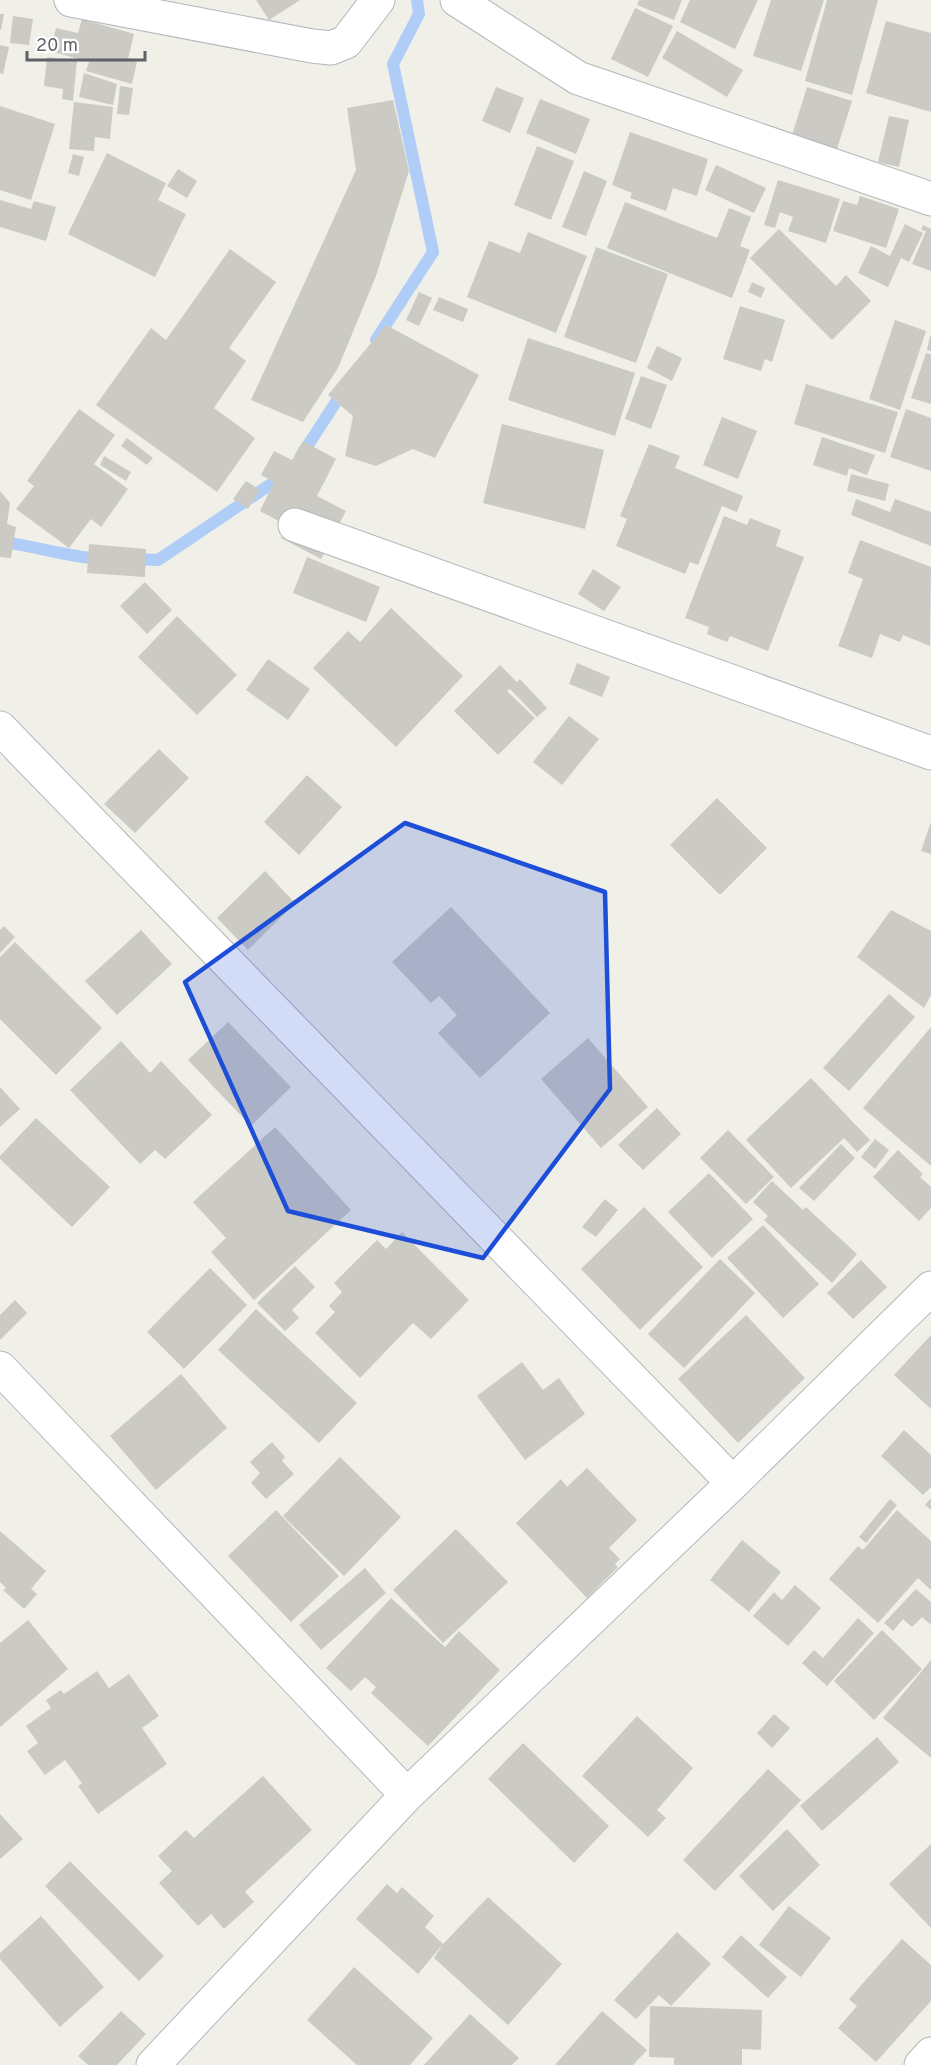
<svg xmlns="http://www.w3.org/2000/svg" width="931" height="2065" font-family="Overpass,sans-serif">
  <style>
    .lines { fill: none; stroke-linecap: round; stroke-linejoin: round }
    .stream { stroke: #b0cdf7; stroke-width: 12 }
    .building { fill: #cbcac4 }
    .minor-casing { stroke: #b5b6bb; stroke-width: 35 }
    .minor { stroke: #fff; stroke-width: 33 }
    .marked { fill: #1d4ed8; fill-opacity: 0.2; stroke: #1d4ed8; stroke-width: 4.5; stroke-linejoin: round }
  </style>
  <rect width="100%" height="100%" fill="#f0efe8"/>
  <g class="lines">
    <!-- stream -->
    <path class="stream" d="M376,340l57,-88 -40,-188 26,-50 -2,-14
      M301,456l44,-68
      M0,542c35,3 68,16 104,17
      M130,559l28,1 116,-78 12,-3 2,-3"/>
  </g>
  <!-- building -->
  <path class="building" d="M256,0h44l-31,20z
    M639,0h43l-8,20 -37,-15z
    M690,0h68l-23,49 -55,-27z
    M771,0h53l-23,71 -48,-15z
    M827,0h51l-26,95 -47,-14z
    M635,8l38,18 -25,51 -37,-18z
    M0,14h4l-3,16h-1z
    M13,16l20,3 -4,26 -19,-2z
    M82,19l52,15 -6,25 9,3 -5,22 -46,-13 3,-9 -39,-11 6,-23 22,5z
    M886,21l45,12v79l-65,-19z
    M677,31l66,39 -16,27 -65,-39z
    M0,45l9,2 -6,27 -3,-1z
    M47,57l30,4 -4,40 -11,-2 1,-10 -19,-3z
    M84,73l33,11 -4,21 -34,-8z
    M120,86l13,2 -4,27 -12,-1z
    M496,87l28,11 -14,35 -28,-12z
    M807,87l45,14 -15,48 -45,-14z
    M540,99l50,20 -14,35 -50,-21z
    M393,100l16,71 -33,105 -38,92 -35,54 -52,-22 105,-230 -9,-62z
    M74,102l39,5 -3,32 -15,-2 -1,14 -25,-2z
    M0,106l55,18 -24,76 -31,-10z
    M889,116l20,4 -10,47 -21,-5z
    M630,132l78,27 -11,37 -24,-8 -7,23 -36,-13 2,-5 -20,-8z
    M537,146l37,15 -23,59 -37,-15z
    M107,153l59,30 -8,17 28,14 -31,63 -87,-43z
    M73,154l11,3 -5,19 -11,-3z
    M716,165l50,23 -12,25 -49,-23z
    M178,169l19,12 -10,17 -20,-12z
    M584,171l23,10 -21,55 -24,-9z
    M778,180l62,19 -14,44 -38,-12 5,-14 -13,-5 -5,16 -11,-3z
    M860,196l39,13 -13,39 -53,-17 10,-30 14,4z
    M0,200l31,9 3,-8 22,6 -10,34 -46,-14z
    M625,202l92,36 12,-30 22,9 -11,29 10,4 -18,48 -125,-50z
    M905,224l18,9 -14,29 -8,-4 -13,29 -30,-14 13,-27 19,10z
    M923,225l8,4v42l-19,-7 14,-33 -5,-1z
    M779,229l57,57 10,-11 25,26 -39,39 -82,-82z
    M528,232l59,24 -31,77 -89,-36 22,-56 31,12z
    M596,247l72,27 -32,89 -72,-26z
    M230,249l46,33 -47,66 17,13 -32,47 41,30 -38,54 -121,-87 55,-77 15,12z
    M752,282l13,6 -4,10 -13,-6z
    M419,292l13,6 -13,28 -13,-6z
    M439,297l29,12 -5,13 -30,-12z
    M740,306l45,14 -13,42 -7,-3 -4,12 -38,-12z
    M895,320l31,11 -26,79 -31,-11z
    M386,325l93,50 -44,83 -22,-9 -37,17 -31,-10 8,-40 -25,-21z
    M930,336h1v15l-4,-1z
    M528,338l107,35 -20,63 -107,-36z
    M657,346l25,12 -10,23 -25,-13z
    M926,353l5,1v50l-20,-6z
    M641,376l26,9 -16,44 -26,-10z
    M806,384l92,28 -13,41 -91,-29z
    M79,409l36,26 -21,29 34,25 -27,38 -10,-8 -22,29 -53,-39 18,-23 -7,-5z
    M906,409l25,9v53l-41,-14z
    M722,417l35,14 -19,48 -35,-14z
    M502,424l102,26 -19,79 -102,-26z
    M822,437l53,18 -8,20 -18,-7 -2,8 -34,-11z
    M127,438l26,20 -6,7 -26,-19z
    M303,441l33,18 -19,37 29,15 -25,48 -40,-21 7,-12 -28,-15 14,-29 -13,-7 13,-24 18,9z
    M649,444l31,12 -5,12 68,28 -6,16 -15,-6 -24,59 -8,-3 -5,12 -69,-28 11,-27 -7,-3z
    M104,456l27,16 -5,9 -26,-16z
    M851,474l38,10 -4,17 -38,-10z
    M246,481l14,9 -12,19 -15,-10z
    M0,491l10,12 -3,21 9,3 -5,31 -11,-1z
    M856,499l34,13 5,-13 36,13v34l-80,-31z
    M724,516l23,9 3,-7 31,12 -5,16 28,11 -36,94 -38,-15 -3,6 -20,-8 2,-7 -24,-9z
    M860,540l71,27 -1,79 -27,-11 -3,7 -20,-8 -8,24 -34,-12 25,-67 -15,-6z
    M89,544l57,5 -1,28 -58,-4z
    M307,557l73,30 -14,35 -73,-29z
    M593,569l28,18 -17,24 -26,-17z
    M145,582l27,28 -25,24 -27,-28z
    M391,608l72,68 -67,71 -83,-79 35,-37 12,11z
    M177,616l60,59 -40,40 -59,-58z
    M268,659l42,30 -22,31 -42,-30z
    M577,663l33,14 -8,20 -33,-13z
    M500,665l17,17 3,-3 27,29 -10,9 -27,-28 -3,2 28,27 -37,37 -44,-44z
    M569,716l30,23 -37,46 -29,-23z
    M159,749l30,29 -54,55 -31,-29z
    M307,775l35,32 -43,48 -35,-33z
    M717,798l50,50 -47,47 -50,-50z
    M931,822v32l-10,-3z
    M265,871l30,32 -47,47 -31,-32z
    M451,907l99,106 -70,65 -42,-45 19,-18 -18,-19 -8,7 -39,-41z
    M891,910l40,21v64l-7,13 -67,-51z
    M4,926l11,11 -15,16v-23z
    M141,930l31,34 -55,51 -32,-34z
    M15,942l87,86 -46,47 -56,-56v-62z
    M889,994l26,23 -66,74 -26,-23z
    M228,1022l63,65 -40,39 -63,-66z
    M931,1027v139l-68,-58z
    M588,1038l60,69 -47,41 -60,-69z
    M121,1041l29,32 11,-12 51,54 -47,44 -10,-9 -15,14 -70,-74z
    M811,1078l59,62 -13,12 -13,-14 -53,50 -45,-48z
    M0,1087l20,22 -20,18z
    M657,1108l24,26 -38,36 -25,-25z
    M36,1118l74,69 -38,40 -72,-68v-3z
    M275,1127l76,83 -97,90 -43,-48 15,-14 -33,-36z
    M728,1130l46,47 -28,27 -46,-46z
    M875,1139l14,11 -14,19 -14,-12z
    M841,1144l14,14 -41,43 -15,-13z
    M898,1150l25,24 -3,3 11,10v21l-12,13 -46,-44z
    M709,1173l44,46 -41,39 -44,-46z
    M772,1181l31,29 3,-3 51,47 -25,29 -68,-63 4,-4 -15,-14z
    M605,1199l13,11 -22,27 -14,-10z
    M644,1207l59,60 -63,63 -59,-61z
    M763,1225l56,59 -36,34 -56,-60z
    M402,1232l67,68 -38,39 -18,-16 -53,55 -45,-45 20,-21 -6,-6 13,-14 -8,-9 43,-43 9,9z
    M720,1259l35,34 -71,75 -36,-34z
    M861,1260l26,27 -34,32 -26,-26z
    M295,1266l20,21 -23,23 7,8 -14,13 -28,-28z
    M210,1268l37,37 -63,64 -37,-37z
    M15,1300l12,13 -27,27v-25z
    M256,1309l101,94 -38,40 -101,-93z
    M746,1315l59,63 -67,65 -60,-64z
    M931,1335v74l-37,-34z
    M522,1362l21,28 16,-12 26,36 -60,46 -48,-64z
    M181,1374l46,54 -71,62 -46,-54z
    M904,1430l27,25v32l-8,8 -42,-39z
    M272,1442l13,15 -3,4 12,13 -28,25 -15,-16 9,-10 -10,-11z
    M340,1457l61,60 -57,59 -61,-60z
    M587,1468l50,52 -28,28 11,11 -5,5 3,3 -31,31 -71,-75 45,-44 6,8z
    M931,1498v12l-6,-5z
    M890,1499l7,6 -31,38 -7,-6z
    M276,1510l63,66 -48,46 -63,-66z
    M897,1510l34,31v49l-13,-12 -40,45 -49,-44 29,-33 5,4z
    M456,1529l52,53 -65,61 -50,-53z
    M0,1531l46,40 -15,18 6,5 -13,15 -21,-19 3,-2 -6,-6z
    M742,1540l39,32 -32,40 -39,-32z
    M365,1568l21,25 -65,57 -22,-25z
    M795,1585l26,23 -33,38 -35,-30 21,-24 8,8z
    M916,1589l15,13v23l-9,-8 -10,10 -9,-8 -10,12 -9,-8z
    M391,1598l54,49 14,-16 41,39 -72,76 -57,-53 5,-6 -11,-10 -14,14 -25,-23z
    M858,1618l16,15 -47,53 -25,-23 12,-13 9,8z
    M28,1620l40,49 -68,58v-84z
    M882,1630l40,39 -48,51 -40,-39z
    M931,1660v98l-48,-40z
    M97,1671l12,17 20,-14 30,42 -17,12 25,36 -69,50 -20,-28 4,-3 -17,-23 -20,15 -18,-24 11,-8 -12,-17 25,-18 -5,-8 15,-10 3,4z
    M774,1714l16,14 -18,20 -15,-15z
    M637,1716l56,52 -36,42 9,8 -18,19 -66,-61z
    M877,1737l22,25 -77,69 -22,-25z
    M523,1743l86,83 -35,37 -86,-84z
    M768,1769l33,31 -86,91 -32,-31z
    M263,1776l49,54 -67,62 9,10 -30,27 -13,-15 -13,12 -39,-43 13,-12 -14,-15 28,-26 8,8z
    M0,1814l23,25 -23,20z
    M787,1829l33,36 -47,46 -34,-35z
    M931,1844v84l-42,-44z
    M70,1861l94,95 -25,25 -94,-95z
    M387,1884l10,9 5,-6 32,29 -9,11 18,17 45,-47 74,67 -54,61 -74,-67 9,-14 -25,30 -62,-55z
    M789,1906l42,32 -30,39 -42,-32z
    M41,1916l63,71 -44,40 -60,-68v-6z
    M677,1932l34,32 -40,42 -12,-11 -23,24 -22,-19z
    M741,1935l46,42 -19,21 -46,-41z
    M902,1939l29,26v36l-55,61 -38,-34 19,-22 -8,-7z
    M354,1967l79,71 -23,27h-53l-50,-45z
    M650,2006l112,4 -1,40 -19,-1v16h-68v-7l-25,-1z
    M121,2011l25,23 -29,31h-29l-10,-9z
    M602,2011l45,39 -14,15h-78z
    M470,2014l49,44 -7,7h-88z"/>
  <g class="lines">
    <!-- minor casing -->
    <g class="minor-casing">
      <path id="minor" d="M71,0l241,46 19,2 15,-6 32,-42
        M457,0l121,78 353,121
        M295,525l636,228
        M0,728l733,755
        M0,1368l407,427
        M153,2065l254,-270 326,-312 198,-195
        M921,2065l10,-11"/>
    </g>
    <!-- minor -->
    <use href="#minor" class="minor"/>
  </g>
  <!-- marked area -->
  <path class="marked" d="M405,823l200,69 5,197 -127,169 -195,-47 -103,-229z"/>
  <!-- scale -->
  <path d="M27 51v9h118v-9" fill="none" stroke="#5f6166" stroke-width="3"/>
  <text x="36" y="51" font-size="18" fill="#5f6166" stroke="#ffffff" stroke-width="4.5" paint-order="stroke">20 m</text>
</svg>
